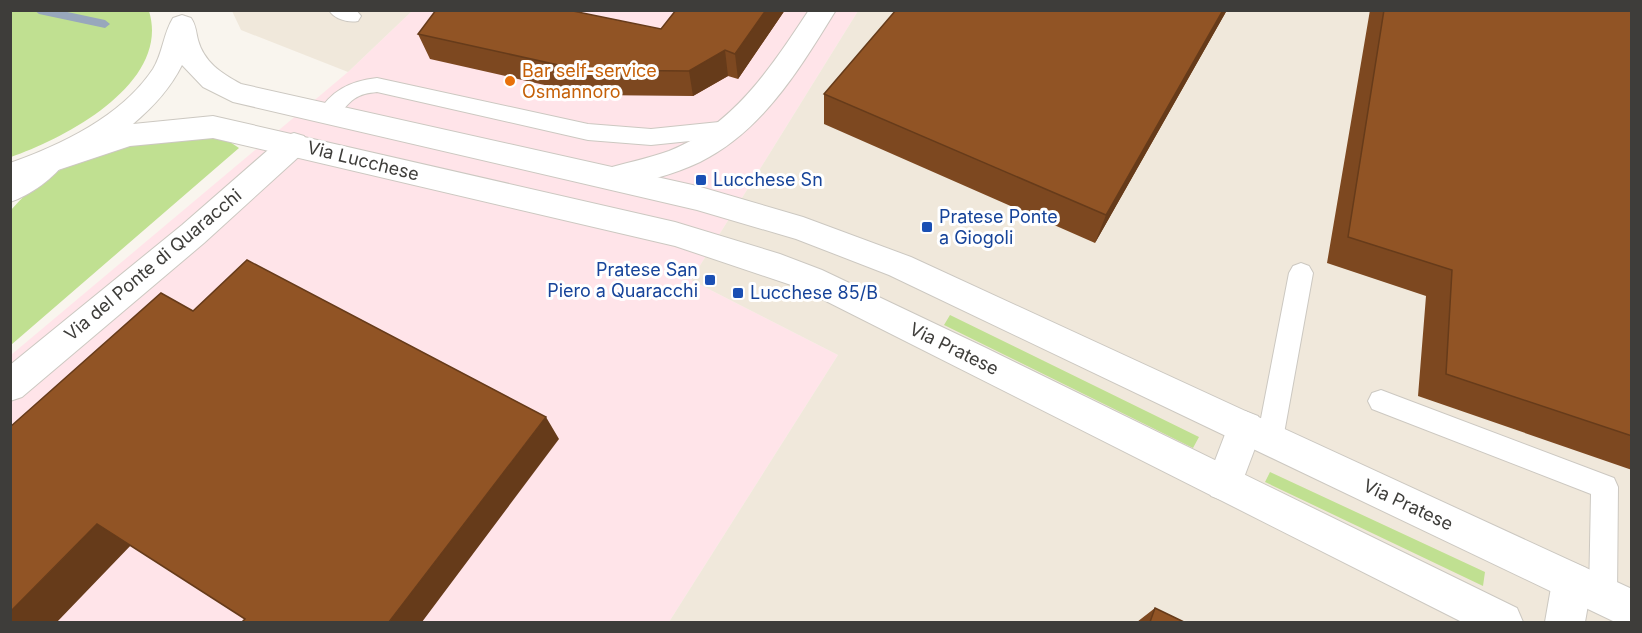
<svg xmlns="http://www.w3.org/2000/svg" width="1642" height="633" font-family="Inter,sans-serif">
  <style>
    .commercial { fill: #ffe4e9 }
    .built { fill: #f0e8db }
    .green { fill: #c0e091 }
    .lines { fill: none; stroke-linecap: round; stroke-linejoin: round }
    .stream { fill: #98a7bc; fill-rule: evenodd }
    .lane-casing { stroke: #ccc8c1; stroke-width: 2 }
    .street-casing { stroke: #ccc8c1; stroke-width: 2 }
    .secondary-casing { stroke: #ccc8c1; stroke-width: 2 }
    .lane { fill: #fff; fill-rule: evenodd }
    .street { fill: #fff; fill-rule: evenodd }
    .secondary { fill: #fff; fill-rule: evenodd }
    .wall { fill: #7d4820 }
    .shaded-wall { fill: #663b1a }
    .building { fill: #915425; stroke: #663b1a; stroke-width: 1.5 }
    .food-dot { fill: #e8710a; stroke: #fff; stroke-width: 2 }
    .transit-dot { fill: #1a4fb4; stroke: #fff; stroke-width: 2 }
    .labels { text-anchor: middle; stroke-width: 6; stroke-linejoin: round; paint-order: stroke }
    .food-label { font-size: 18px; fill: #c56008; stroke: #fff; text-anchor: start }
    .street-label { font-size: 18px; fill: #3e3d3a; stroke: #fff }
    .transit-label { font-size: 18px; fill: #164399; stroke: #fff; text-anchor: start }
  </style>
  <rect width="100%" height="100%" fill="#f9f5ee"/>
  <!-- commercial -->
  <path class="commercial" d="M412,11h446l-167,269 147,75 -169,267h-658v-267l337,-283z"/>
  <!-- built -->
  <path class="built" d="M232,11h180l-64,61 -107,-42z
    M858,11h773v611h-962l169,-267 -147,-75z"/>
  <!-- green -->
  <path class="green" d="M10,11h139c22,72 -83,127 -138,146z
    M193,135l34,5 12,8 -228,197v-135c44,-52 116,-70 182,-75z
    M950,315l249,122 -6,11 -249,-123z
    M1270,472l215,100 -2,14 -218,-104z"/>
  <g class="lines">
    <!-- stream -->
    <path class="stream" d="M34,10h24l47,10 5,4 -5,4 -66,-14z"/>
    <!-- lane casing -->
    <g class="lane-casing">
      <path id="lane" d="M329,10h27l5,6 -3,5c-10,2 -24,-2 -29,-11z
        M377,78l211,46 63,5 78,-8 7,3 3,5 -3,5 -7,3 -78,8 -63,-5 -211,-48c-9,1 -16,2 -23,7 -13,9 -17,27 -34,21l-3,-5c13,-24 33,-34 60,-37z
        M1301,263l8,3 4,7 -30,166 -4,8 -9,4 -9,-4 -4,-8 32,-166 4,-7z
        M1381,390l233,88 4,9 -1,109 -4,10 -10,4 -10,-4 -4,-10 2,-102 -219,-85 -4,-8 4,-8z"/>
    </g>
    <!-- street casing -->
    <g class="street-casing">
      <path id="street" d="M809,10h27c-36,58 -73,121 -136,152 -27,13 -58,20 -87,27l-11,-3 -4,-8 4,-8c22,-7 45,-11 67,-19 65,-26 103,-85 140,-141z
        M294,133l10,3 5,8 -5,8 -100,91 -182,154 -12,4v-36l172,-140 102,-89z
        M51,149l10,3 5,8c-10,17 -37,36 -56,42v-28l31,-22z
        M1245,411l13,5 5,11 -26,69 -13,5 -13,-5 -5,-12 26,-68z
        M1572,562l14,6 6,14 -7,40h-40l7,-40 6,-14z"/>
    </g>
    <!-- secondary casing -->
    <g class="secondary-casing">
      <path id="secondary" d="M182,15l9,3c5,7 5,14 7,22 6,22 23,33 43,44l456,102 106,31 108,40 721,332v33h-17l-726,-347 -93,-36 -99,-29 -464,-108 -30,-15 -21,-22c-12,24 -29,42 -49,59l80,-8 462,106 105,32 42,16 162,77 533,261 6,14h-61l-662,-334 -125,-42 -462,-108 -83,8 -120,40v-23c51,-18 112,-47 143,-94 10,-16 10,-35 20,-51z"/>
    </g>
    <!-- lane -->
    <use href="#lane" class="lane"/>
    <!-- street -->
    <use href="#street" class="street"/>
    <!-- secondary -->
    <use href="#secondary" class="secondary"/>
  </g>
  <!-- wall -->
  <path class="wall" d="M785,10l-47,69 -10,-3 -35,20 -104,-1 -159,-36 -12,-25 243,-5z
    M1227,10l-132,233 -271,-119v-30z
    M1370,10h262v460l-214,-74 8,-100 -99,-33z
    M1155,608l29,14h-47z"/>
  <!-- shaded-wall -->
  <path class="shaded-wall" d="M766,10h19l-47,69 -3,-25z
    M1223,10h4l-132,233 11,-28z
    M725,50l3,26 -35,20 -4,-25z
    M546,417l13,22 -137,183h-33z
    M97,524l37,18 -77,80h-47v-10z"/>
  <!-- building -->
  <path class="building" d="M436,10h132l93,19 15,-19h90l-31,44 -10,-4 -36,21 -108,-1 -163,-36z
    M896,10h327l-117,205 -282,-121z
    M1384,10h248v426l-186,-62 6,-104 -104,-33z
    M247,260l299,157 -157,205h-147l3,-3 -148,-95 -87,88v-185l151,-134 32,18z
    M1155,608l29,14h-34z"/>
  <!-- markers -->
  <circle class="food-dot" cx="510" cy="81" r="6"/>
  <g class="transit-dot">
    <rect x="695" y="174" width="12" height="12" rx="3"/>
    <rect x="921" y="221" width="12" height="12" rx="3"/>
    <rect x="704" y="274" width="12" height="12" rx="3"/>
    <rect x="732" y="287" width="12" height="12" rx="3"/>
  </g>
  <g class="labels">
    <!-- food labels -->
    <g class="food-label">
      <text x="522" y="77">Bar self-service<tspan x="522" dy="21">Osmannoro</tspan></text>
    </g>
    <!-- street labels -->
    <g class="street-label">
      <text transform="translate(363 161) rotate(14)" y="6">Via Lucchese</text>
      <text transform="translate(153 265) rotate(-40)" y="6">Via del Ponte di Quaracchi</text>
      <text transform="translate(954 349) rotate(26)" y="6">Via Pratese</text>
      <text transform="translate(1408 505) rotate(25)" y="6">Via Pratese</text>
    </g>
    <!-- transit labels -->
    <g class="transit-label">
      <text x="713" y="186">Lucchese Sn</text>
      <text x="939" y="223">Pratese Ponte<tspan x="939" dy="21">a Giogoli</tspan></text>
      <text x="698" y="276" text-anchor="end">Pratese San<tspan x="698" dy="21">Piero a Quaracchi</tspan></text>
      <text x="750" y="299">Lucchese 85/B</text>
    </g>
  </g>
  <!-- border -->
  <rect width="1642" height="633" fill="none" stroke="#3e3d3a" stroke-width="24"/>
</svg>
